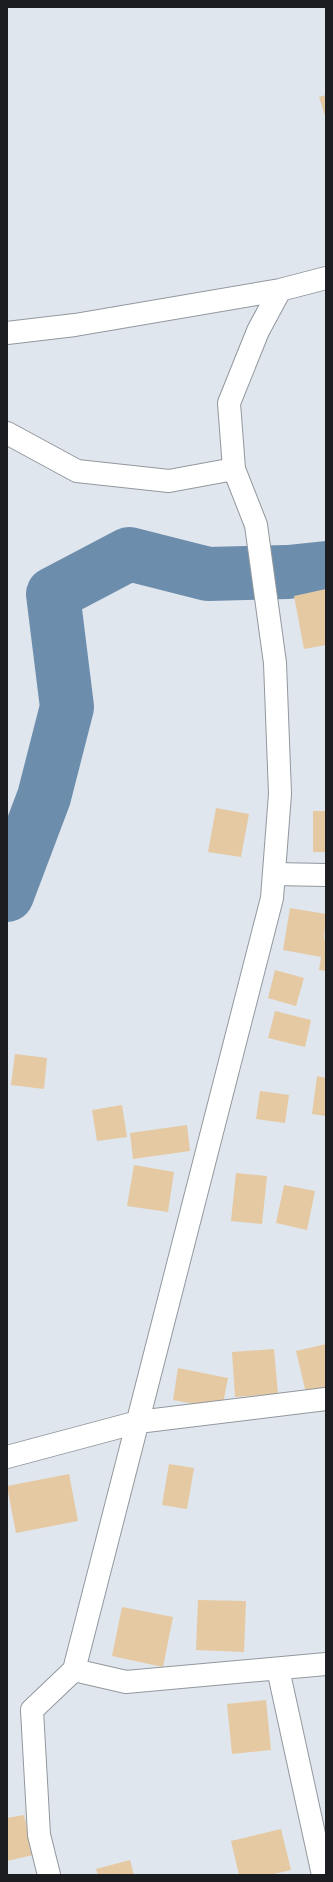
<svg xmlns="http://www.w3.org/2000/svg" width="333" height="1882" font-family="Jost,sans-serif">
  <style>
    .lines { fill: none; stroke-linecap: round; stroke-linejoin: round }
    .river { stroke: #6d8dac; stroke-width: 54 }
    .building { fill: #e5c9a2 }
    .street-casing { stroke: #92989e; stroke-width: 24 }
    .street { stroke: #fff; stroke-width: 22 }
  </style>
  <rect width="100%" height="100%" fill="#e0e6ed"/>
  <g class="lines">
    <!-- river -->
    <path class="river" d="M7,895l37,-98 23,-90 -14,-113 76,-40 79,20 80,-2 38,-4"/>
  </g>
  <!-- building -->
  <path class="building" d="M326,95v24l-7,-22z
    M326,589v56l-22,4 -10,-53z
    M216,808l33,6 -8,43 -33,-5z
    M313,811h13v41h-13z
    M290,908l36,6 -2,25 2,1v31l-7,-1 2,-13 -38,-7z
    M275,970l29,8 -8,28 -28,-8z
    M275,1011l36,9 -6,27 -37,-9z
    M15,1054l32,4 -3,31 -33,-4z
    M317,1076l9,2v38l-14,-2z
    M260,1091l29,4 -4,28 -29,-4z
    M122,1105l5,32 -30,4 -5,-31z
    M187,1125l3,26 -57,8 -3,-26z
    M134,1165l40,7 -6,40 -41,-6z
    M236,1173l31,3 -5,48 -31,-3z
    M284,1185l31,6 -8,39 -31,-7z
    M326,1344v44l-20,5 -10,-42z
    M274,1349l4,45 -43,3 -3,-45z
    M178,1368l50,10 -6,31 -49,-9z
    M169,1464l25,4 -7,41 -25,-4z
    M69,1474l9,47 -62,12 -9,-47z
    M198,1600l48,1 -2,51 -48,-2z
    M122,1607l51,10 -10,50 -51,-11z
    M266,1700l5,50 -39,4 -5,-50z
    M24,1815l9,40 -26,6v-43z
    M281,1829l10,41 -21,5h-31l-8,-34z
    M130,1860l4,15h-36l-2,-6z"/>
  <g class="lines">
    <!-- street casing -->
    <g class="street-casing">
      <path id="street" d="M7,333l68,-8 205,-35 46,-12
        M7,433l70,38 92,10 65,-12
        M274,874l52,1
        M7,1457l131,-35 188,-23
        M278,1669l45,206
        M74,1670l52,12 200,-18
        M49,1875l-10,-40 -7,-125 42,-40 198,-772 8,-104 -5,-131 -19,-138 -22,-56 -5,-66 29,-72 22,-41"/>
    </g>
    <!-- street -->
    <use href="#street" class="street"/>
  </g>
  <!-- border -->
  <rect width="333" height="1882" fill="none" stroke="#1b1d20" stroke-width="16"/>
</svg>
